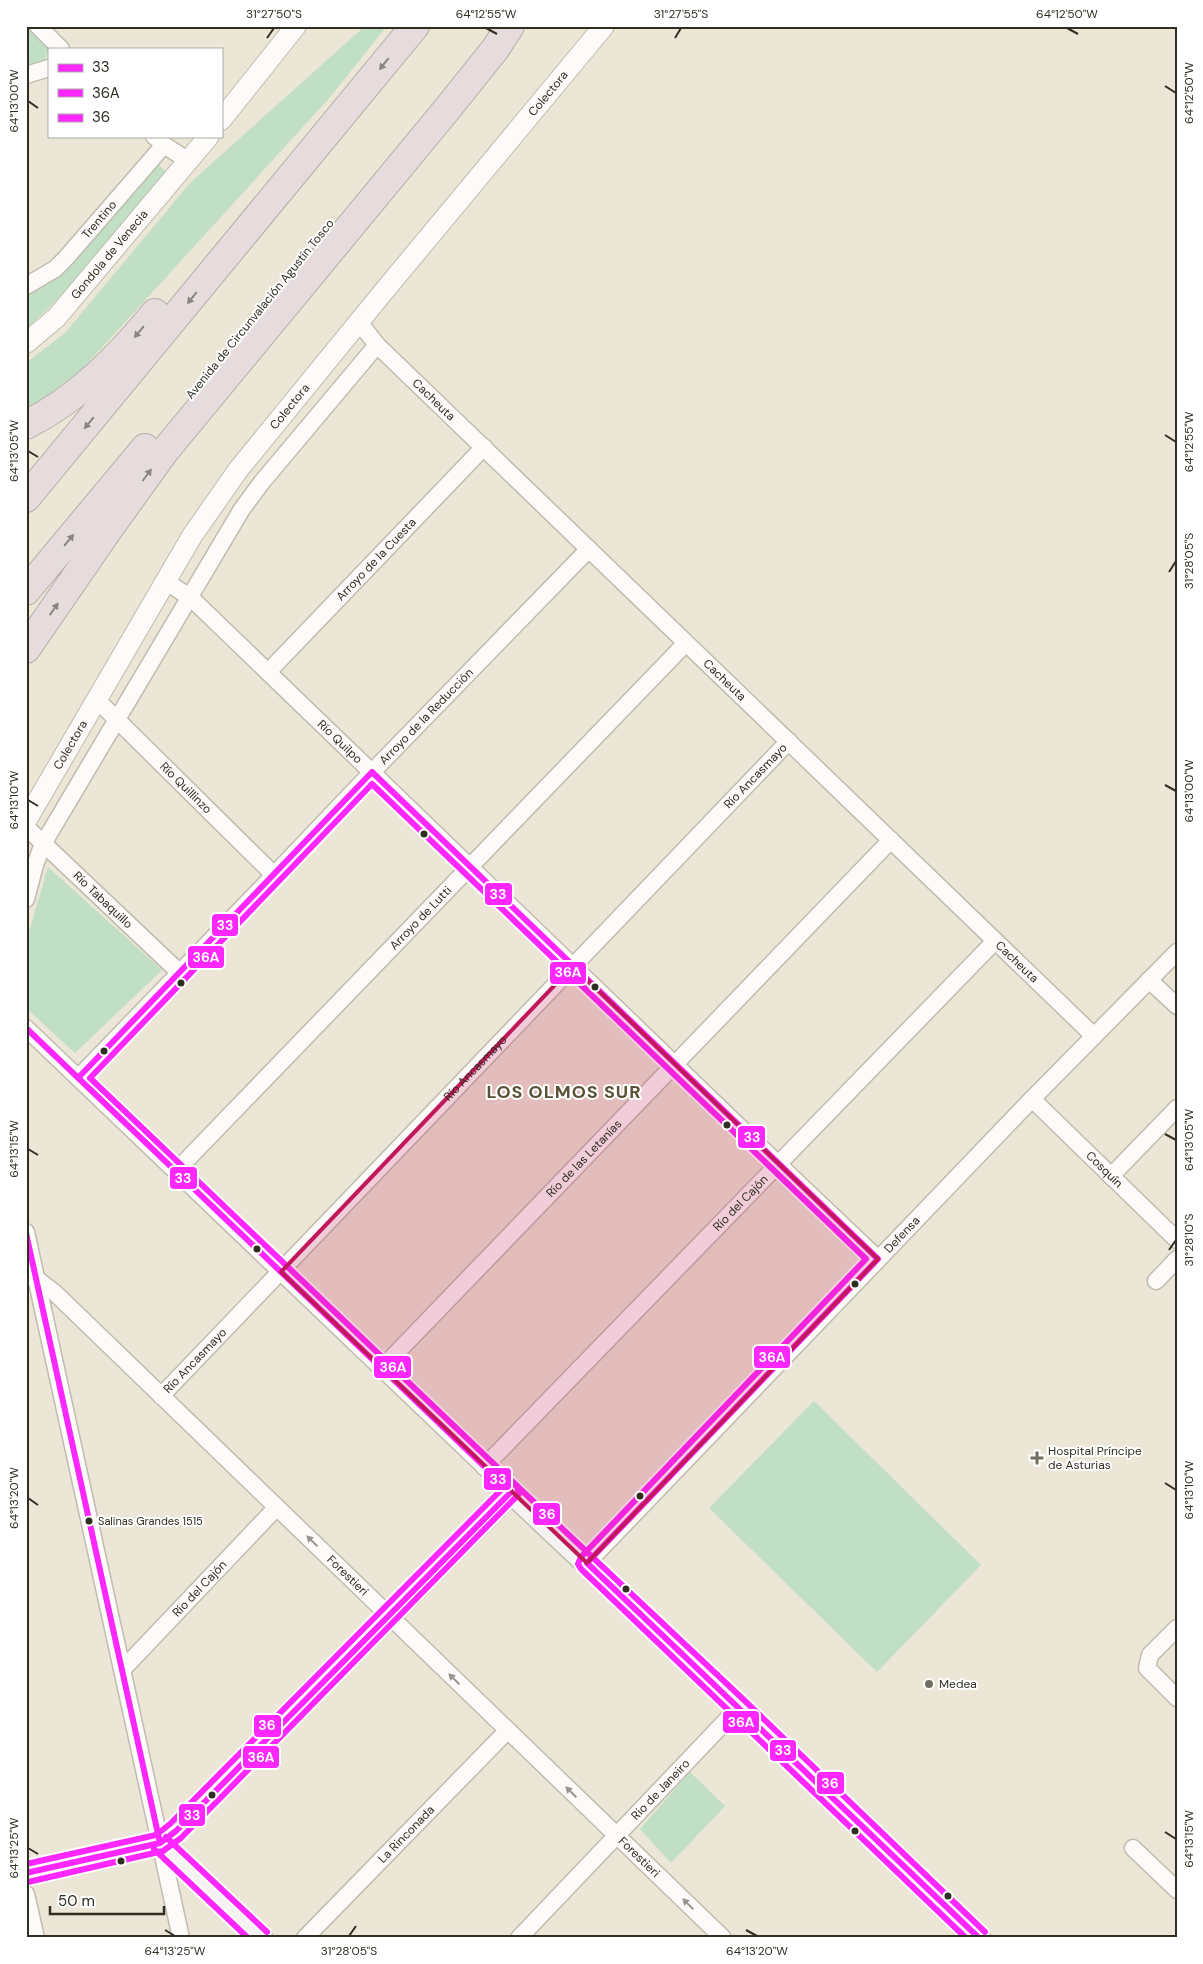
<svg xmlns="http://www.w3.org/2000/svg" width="1203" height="1964" font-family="'DM Sans',sans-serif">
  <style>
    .green { fill: #c0dfc4 }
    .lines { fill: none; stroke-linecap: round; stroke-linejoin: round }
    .minor-casing { stroke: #c0bcae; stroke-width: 19 }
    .tertiary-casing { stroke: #c0bcae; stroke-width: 22 }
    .secondary-casing { stroke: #c0bcae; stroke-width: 25 }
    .motorway-casing { stroke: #b7aba7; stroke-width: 30 }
    .minor { stroke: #fcfbf9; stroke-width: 16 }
    .tertiary { stroke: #fcfbf9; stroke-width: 20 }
    .secondary { stroke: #f5f2f1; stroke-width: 22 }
    .motorway { stroke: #e6dcde; stroke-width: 28 }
    .bus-1-casing { stroke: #fff; stroke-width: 10 }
    .bus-2-casing { stroke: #fff; stroke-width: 10 }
    .bus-3-casing { stroke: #fff; stroke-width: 10 }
    .bus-1 { stroke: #fe27ff; stroke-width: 6 }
    .bus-2 { stroke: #fe27ff; stroke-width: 6 }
    .bus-3 { stroke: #fe27ff; stroke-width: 6 }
    .oneway { fill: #8b8480 }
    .oneway2 { fill: #96948d }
    .marked { fill: #c2185b; fill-opacity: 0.2; stroke: #c2185b; stroke-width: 4; stroke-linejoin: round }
    .ticks { fill: none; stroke: #302d21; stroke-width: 2 }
    .bus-dot { fill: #302d21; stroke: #fff; stroke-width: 2 }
    .poi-dot { fill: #716e60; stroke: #fff; stroke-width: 2 }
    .labels { text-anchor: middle; stroke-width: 4; stroke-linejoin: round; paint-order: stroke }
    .bus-label { font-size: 11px; fill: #302d21; stroke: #fff; text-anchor: start }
    .street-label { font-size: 12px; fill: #302d21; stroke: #fff }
    .poi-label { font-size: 12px; fill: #302d21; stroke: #fff; text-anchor: start }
    .district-label { font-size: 18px; font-weight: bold; letter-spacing: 1px; fill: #585135; stroke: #fff }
    .line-badge { stroke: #fff; stroke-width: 2 }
    .badge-label { font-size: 14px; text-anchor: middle; font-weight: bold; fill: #fff }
    .neatline { fill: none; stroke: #302d21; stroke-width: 2 }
    .ticks-label { font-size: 12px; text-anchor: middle; fill: #302d21 }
  </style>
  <rect width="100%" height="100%" fill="#ebe6d5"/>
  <!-- green -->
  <path class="green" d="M26,26h4l16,16 3,9 -6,12 -17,4z
    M365,26h22l-56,70 -253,278 -30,27 -22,10v-48l39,-30 125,-150z
    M156,162l11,11 -112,129 -29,27v-36l27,-12z
    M48,867l114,103 -87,83 -49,-45v-66z
    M814,1401l167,164 -104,107 -168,-164z
    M690,1772l35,34 -54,57 -31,-34z"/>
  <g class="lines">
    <!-- minor casing -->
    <g class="minor-casing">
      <g id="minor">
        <path d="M38,26l23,23"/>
        <path d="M26,75l23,-7"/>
        <path d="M154,136l10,9 25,16"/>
        <path id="s1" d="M26,286l29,-17 11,-11 98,-113"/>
        <path id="s2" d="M359,322l18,23 717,691"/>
        <path id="s3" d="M165,581l26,17 587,566 100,95"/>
        <path id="s4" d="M268,672l216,-225"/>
        <path id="s5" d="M97,700l177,175"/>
        <path id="s6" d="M26,827l154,146"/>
        <path d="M26,899l9,-34 8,-21 199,-335 20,-27 115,-137"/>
        <path d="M1149,980l28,26"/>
        <path d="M26,1028l485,464"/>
        <path id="s7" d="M78,1078l196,-203 98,-103 217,-223"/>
        <path id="s8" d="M1032,1099l145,141"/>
        <path id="s9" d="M176,1171l510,-528"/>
        <path d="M1111,1176l66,-68"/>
        <path d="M26,1232l155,706"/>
        <path id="s10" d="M26,1277l11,2 18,14 668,645"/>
        <path d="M1156,1281l21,-22"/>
        <path id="s11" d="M382,1368l509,-528"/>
        <path id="s12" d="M161,1396l628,-655"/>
        <path id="s13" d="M484,1467l511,-526"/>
        <path id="s14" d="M587,1563l445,-464 145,-147"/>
        <path d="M1177,1628l-27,27 -3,13 30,30"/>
        <path id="s15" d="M123,1669l153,-161"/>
        <path d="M1133,1848l44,42"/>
        <path d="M26,1894l10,44"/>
        <path id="s16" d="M305,1938l202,-207"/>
        <path id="s17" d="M519,1938l220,-231"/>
      </g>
    </g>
    <!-- tertiary casing -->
    <g class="tertiary-casing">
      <g id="tertiary">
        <path d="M221,120l75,-94"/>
        <path id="s18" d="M26,343l30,-25 153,-182"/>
        <path id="s19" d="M26,821l166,-285 46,-66 142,-174 224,-270"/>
      </g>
    </g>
    <!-- secondary casing -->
    <g class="secondary-casing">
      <path id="secondary" d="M160,1843l101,95
        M26,1873l134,-30 16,-12 335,-339 228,215 240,231"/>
    </g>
    <!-- motorway casing -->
    <g class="motorway-casing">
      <path id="motorway" d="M26,425c53,-27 92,-67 129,-112
        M26,498l389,-472
        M26,591l119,-143
        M26,649l82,-119 56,-78 284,-344 48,-60 14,-22"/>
    </g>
    <!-- minor -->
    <use href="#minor" class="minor"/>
    <!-- tertiary -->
    <use href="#tertiary" class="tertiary"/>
    <!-- secondary -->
    <use href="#secondary" class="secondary"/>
    <!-- motorway -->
    <use href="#motorway" class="motorway"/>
    <!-- bus-1 casing -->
    <g class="bus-1-casing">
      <path id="bus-1" d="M372,772l506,487
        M26,1028l485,464 -335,339 -16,12 -134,30
        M78,1078l294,-306
        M26,1233l134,610
        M587,1563l392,375
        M587,1563l291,-304"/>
    </g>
    <!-- bus-2 casing -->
    <g class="bus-2-casing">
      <path id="bus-2" d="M154,1849l94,89
        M28,1882l135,-31 18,-13 338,-344 -2,-8 -427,-408 282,-294 494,475 -285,298 -3,7 3,5 385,369"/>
    </g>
    <!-- bus-3 casing -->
    <g class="bus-3-casing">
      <path id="bus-3" d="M166,1837l101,95
        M26,1864l130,-29 14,-11 335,-338 7,-3 5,3 228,215 240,231"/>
    </g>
    <!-- bus-1 -->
    <use href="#bus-1" class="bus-1"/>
    <!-- bus-2 -->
    <use href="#bus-2" class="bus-2"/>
    <!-- bus-3 -->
    <use href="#bus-3" class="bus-3"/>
  </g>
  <!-- one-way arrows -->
  <defs><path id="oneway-solid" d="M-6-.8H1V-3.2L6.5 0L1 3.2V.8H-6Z" transform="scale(1.25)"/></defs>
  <g class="oneway">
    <use href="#oneway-solid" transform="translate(384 64) rotate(129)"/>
    <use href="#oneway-solid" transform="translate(192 298) rotate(129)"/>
    <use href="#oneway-solid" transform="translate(139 332) rotate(130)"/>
    <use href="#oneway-solid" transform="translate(89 423) rotate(130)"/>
    <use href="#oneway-solid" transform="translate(147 475) rotate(-53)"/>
    <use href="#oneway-solid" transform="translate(69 540) rotate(-50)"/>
    <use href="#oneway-solid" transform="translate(54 609) rotate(-55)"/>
  </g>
  <g class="oneway2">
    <use href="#oneway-solid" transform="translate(312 1541) rotate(-136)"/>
    <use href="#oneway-solid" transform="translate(454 1679) rotate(-136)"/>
    <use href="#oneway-solid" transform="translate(571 1792) rotate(-136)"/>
    <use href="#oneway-solid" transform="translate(688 1904) rotate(-136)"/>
  </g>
  <!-- marked area -->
  <path class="marked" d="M573,966l305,293 -291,304 -306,-291z"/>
  <!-- ticks -->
  <path class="ticks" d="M486,28l11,6M1067,28l11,6M267,38l7,-10M675,38l6,-10M1165,86l11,7M28,101l10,7M1165,435l11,7M28,451l10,6M1169,572l7,-11M1165,785l11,6M28,800l10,6M1165,1134l11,6M28,1149l10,6M1169,1250l7,-10M1165,1483l11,7M28,1498l10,7M1165,1832l11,7M28,1848l10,6M165,1930l10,6M746,1930l11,6M349,1936l7,-10"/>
  <!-- markers -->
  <g class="bus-dot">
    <circle cx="424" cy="834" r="4.5"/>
    <circle cx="181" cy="983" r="4.5"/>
    <circle cx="595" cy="987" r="4.5"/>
    <circle cx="104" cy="1051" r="4.5"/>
    <circle cx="727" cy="1125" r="4.5"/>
    <circle cx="257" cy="1249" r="4.5"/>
    <circle cx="855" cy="1284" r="4.5"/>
    <circle cx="640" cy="1496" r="4.5"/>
    <circle cx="89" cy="1521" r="4.5"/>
    <circle cx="626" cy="1589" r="4.5"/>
    <circle cx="212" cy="1795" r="4.5"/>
    <circle cx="855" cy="1831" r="4.5"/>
    <circle cx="121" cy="1861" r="4.5"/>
    <circle cx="948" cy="1896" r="4.5"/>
  </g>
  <g class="poi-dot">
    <path d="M1034.5 1450.5h5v5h5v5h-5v5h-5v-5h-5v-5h5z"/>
    <circle cx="929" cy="1684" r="5"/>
  </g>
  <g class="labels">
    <!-- bus labels -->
    <g class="bus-label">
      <text x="98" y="1525">Salinas Grandes 1515</text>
    </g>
    <!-- street labels -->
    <g class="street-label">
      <text dy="4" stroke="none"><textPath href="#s19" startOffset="898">Colectora</textPath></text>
      <text dy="4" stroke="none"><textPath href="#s1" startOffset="100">Trentino</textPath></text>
      <text dy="4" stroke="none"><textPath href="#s18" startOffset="122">Gondola de Venecia</textPath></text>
      <text transform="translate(260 309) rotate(-51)" y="4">Avenida de Circunvalación Agustín Tosco</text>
      <text dy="4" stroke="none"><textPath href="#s2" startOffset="108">Cacheuta</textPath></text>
      <text dy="4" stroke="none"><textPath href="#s19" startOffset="492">Colectora</textPath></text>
      <text dy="4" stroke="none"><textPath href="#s4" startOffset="156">Arroyo de la Cuesta</textPath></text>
      <text dy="4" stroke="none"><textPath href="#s2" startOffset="512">Cacheuta</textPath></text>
      <text dy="4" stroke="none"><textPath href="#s7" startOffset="502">Arroyo de la Reducción</textPath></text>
      <text dy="4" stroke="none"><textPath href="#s3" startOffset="238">Río Quilpo</textPath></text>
      <text dy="4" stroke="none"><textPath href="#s19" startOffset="88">Colectora</textPath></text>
      <text dy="4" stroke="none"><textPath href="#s12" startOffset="859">Río Ancasmayo</textPath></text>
      <text dy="4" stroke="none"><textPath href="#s5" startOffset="125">Río Quillinzo</textPath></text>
      <text dy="4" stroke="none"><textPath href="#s6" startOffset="106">Río Tabaquillo</textPath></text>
      <text dy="4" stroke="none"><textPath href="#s9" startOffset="352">Arroyo de Lutti</textPath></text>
      <text dy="4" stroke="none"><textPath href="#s2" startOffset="918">Cacheuta</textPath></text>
      <text dy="4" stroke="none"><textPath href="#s12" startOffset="454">Río Ancasmayo</textPath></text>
      <text dy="4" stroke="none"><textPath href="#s11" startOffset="291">Río de las Letanías</textPath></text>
      <text dy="4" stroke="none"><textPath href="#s8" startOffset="101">Cosquín</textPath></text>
      <text dy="4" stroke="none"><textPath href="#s13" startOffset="368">Río del Cajón</textPath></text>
      <text dy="4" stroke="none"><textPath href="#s14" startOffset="455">Defensa</textPath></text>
      <text dy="4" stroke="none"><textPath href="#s12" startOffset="49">Río Ancasmayo</textPath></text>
      <text dy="4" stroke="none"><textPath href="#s10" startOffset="441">Forestieri</textPath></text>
      <text dy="4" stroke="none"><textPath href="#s15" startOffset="111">Río del Cajón</textPath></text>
      <text dy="4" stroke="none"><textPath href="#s17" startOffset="205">Rio de Janeiro</textPath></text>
      <text dy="4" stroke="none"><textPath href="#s16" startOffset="145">La Rinconada</textPath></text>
      <text dy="4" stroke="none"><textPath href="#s10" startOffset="846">Forestieri</textPath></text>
    </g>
    <!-- poi labels -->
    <g class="poi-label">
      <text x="1048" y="1455">Hospital Príncipe<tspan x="1048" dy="14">de Asturias</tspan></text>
      <text x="939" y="1688">Medea</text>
    </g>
    <!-- district labels -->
    <g class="district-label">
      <text x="564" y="1098">LOS OLMOS SUR</text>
    </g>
  </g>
  <g class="line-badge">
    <rect x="484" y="882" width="29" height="24" rx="5" fill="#fe27ff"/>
    <rect x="211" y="913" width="28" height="24" rx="5" fill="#fe27ff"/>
    <rect x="187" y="945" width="38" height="24" rx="5" fill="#fe27ff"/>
    <rect x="549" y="961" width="38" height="24" rx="5" fill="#fe27ff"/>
    <rect x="737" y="1125" width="29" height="24" rx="5" fill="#fe27ff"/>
    <rect x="169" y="1166" width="29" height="24" rx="5" fill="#fe27ff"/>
    <rect x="753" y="1345" width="38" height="24" rx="5" fill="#fe27ff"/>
    <rect x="373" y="1355" width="39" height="24" rx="5" fill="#fe27ff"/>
    <rect x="483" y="1467" width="29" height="24" rx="5" fill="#fe27ff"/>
    <rect x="532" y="1502" width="29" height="24" rx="5" fill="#fe27ff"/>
    <rect x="722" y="1710" width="38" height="24" rx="5" fill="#fe27ff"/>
    <rect x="253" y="1714" width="29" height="24" rx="5" fill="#fe27ff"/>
    <rect x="769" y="1739" width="28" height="23" rx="5" fill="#fe27ff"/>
    <rect x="242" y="1745" width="38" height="24" rx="5" fill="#fe27ff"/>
    <rect x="816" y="1771" width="29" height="24" rx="5" fill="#fe27ff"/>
    <rect x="178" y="1803" width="28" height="24" rx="5" fill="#fe27ff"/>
  </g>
  <g class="badge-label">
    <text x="498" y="899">33</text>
    <text x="225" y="930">33</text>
    <text x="206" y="962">36A</text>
    <text x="568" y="977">36A</text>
    <text x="752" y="1142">33</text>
    <text x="183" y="1183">33</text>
    <text x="772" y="1362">36A</text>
    <text x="393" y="1372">36A</text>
    <text x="498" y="1484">33</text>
    <text x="547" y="1519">36</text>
    <text x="741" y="1727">36A</text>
    <text x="267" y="1730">36</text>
    <text x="783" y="1755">33</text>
    <text x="261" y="1762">36A</text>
    <text x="830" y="1788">36</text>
    <text x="192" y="1820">33</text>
  </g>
  <!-- border -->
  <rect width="1203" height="1964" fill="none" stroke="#ffffff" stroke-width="55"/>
  <!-- legend -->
  <rect x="48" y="48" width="175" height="90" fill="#ffffff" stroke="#acaba6"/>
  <rect x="58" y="64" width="25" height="8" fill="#fe27ff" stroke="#acaba6"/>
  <text x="92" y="72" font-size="15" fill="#302d21">33</text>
  <rect x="58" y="89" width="25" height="8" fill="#fe27ff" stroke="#acaba6"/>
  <text x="92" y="98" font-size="15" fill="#302d21">36A</text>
  <rect x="58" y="114" width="25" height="8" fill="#fe27ff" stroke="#acaba6"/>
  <text x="92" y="122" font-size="15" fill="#302d21">36</text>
  <!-- scale -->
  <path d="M50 1906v8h114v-8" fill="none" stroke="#302d21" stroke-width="2.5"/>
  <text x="58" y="1906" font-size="15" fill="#302d21" stroke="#ffffff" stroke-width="4" paint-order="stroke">50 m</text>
  <rect x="28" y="28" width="1148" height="1908" class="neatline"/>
  <g class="ticks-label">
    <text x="274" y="18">31°27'50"S</text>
    <text x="486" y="18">64°12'55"W</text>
    <text x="681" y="18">31°27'55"S</text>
    <text x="1067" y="18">64°12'50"W</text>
    <text transform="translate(1189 93) rotate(-90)" y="4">64°12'50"W</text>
    <text transform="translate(14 101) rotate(-90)" y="4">64°13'00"W</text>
    <text transform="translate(1189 442) rotate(-90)" y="4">64°12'55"W</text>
    <text transform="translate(14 451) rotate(-90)" y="4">64°13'05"W</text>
    <text transform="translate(1189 561) rotate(-90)" y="4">31°28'05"S</text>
    <text transform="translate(1189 791) rotate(-90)" y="4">64°13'00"W</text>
    <text transform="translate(14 800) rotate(-90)" y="4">64°13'10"W</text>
    <text transform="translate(1189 1140) rotate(-90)" y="4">64°13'05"W</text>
    <text transform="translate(14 1149) rotate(-90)" y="4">64°13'15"W</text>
    <text transform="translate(1189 1240) rotate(-90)" y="4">31°28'10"S</text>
    <text transform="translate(1189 1490) rotate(-90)" y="4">64°13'10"W</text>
    <text transform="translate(14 1498) rotate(-90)" y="4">64°13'20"W</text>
    <text transform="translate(1189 1839) rotate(-90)" y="4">64°13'15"W</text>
    <text transform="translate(14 1848) rotate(-90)" y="4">64°13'25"W</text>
    <text x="175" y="1955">64°13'25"W</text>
    <text x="349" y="1955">31°28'05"S</text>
    <text x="757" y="1955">64°13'20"W</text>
  </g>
</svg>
